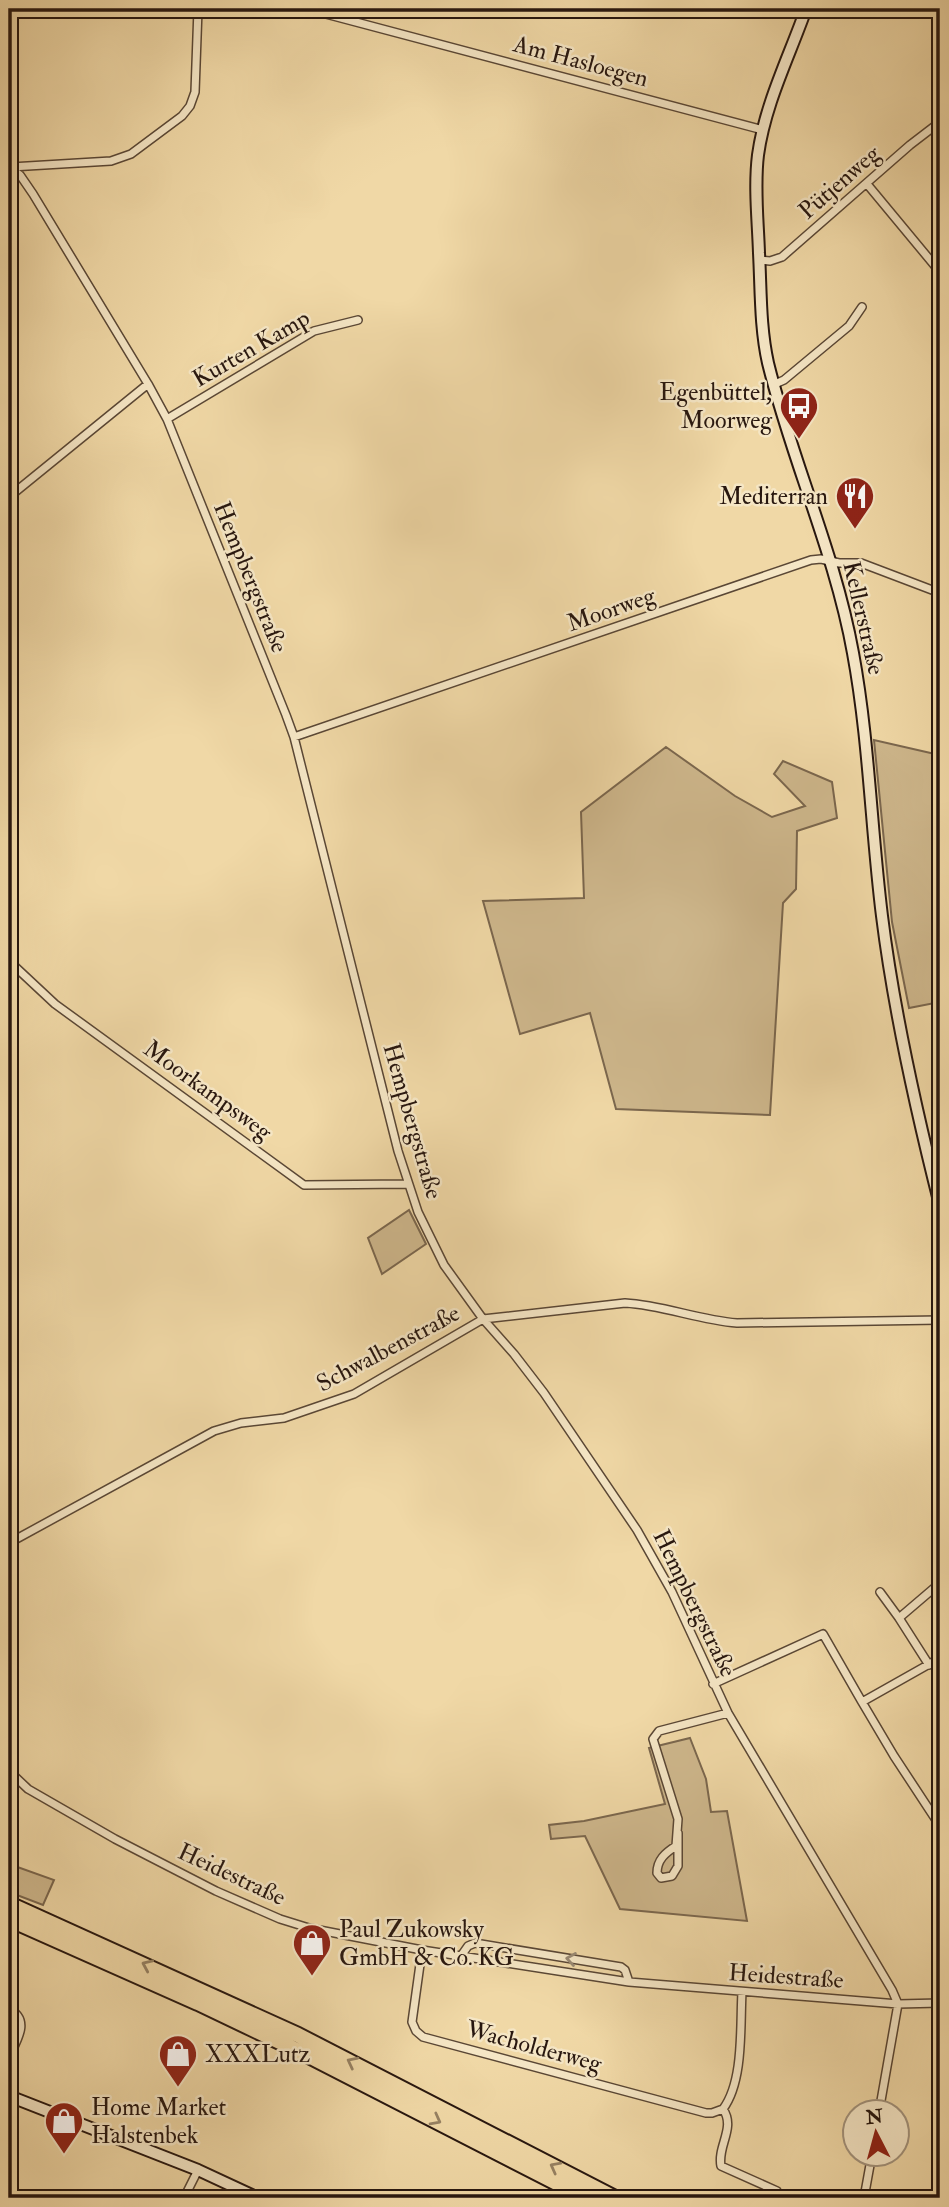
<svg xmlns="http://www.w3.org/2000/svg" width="949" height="2207" font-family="'IM FELL Double Pica',serif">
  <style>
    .green { fill: #ceb78c; stroke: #7b674e; stroke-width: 2 }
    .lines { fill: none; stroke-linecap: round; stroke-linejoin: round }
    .street-casing { stroke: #5a4735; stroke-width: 10 }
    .secondary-casing { stroke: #28170f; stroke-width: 14 }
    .highway-casing { stroke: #28170f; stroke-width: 18 }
    .street { stroke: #f5e6c5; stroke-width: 7 }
    .secondary { stroke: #f5e6c5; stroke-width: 10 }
    .highway { stroke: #f0d8a6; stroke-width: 14 }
    .oneway { stroke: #998973 }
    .oneway2 { stroke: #968162 }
    .labels { text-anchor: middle; stroke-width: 5; stroke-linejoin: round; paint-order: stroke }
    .street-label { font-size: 24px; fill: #28170f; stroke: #f5e6c5 }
    .poi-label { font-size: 24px; fill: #28170f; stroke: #f5e6c5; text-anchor: start }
  </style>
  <rect width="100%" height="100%" fill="#f0d8a6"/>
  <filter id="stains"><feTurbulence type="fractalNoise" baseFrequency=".00286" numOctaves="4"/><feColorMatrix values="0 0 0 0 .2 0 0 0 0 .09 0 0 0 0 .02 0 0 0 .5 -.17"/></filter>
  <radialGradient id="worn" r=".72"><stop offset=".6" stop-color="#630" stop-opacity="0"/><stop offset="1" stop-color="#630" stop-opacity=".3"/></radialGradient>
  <!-- green -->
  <path class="green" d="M940,717v285l-31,6 -17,-86 -18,-182 61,14z
    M666,747l69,49 37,21 33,-11 -31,-32 9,-13 49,21 5,36 -40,13 -1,58 -13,14 -13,212 -154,-6 -26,-96 -70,21 -37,-133 101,-3 -3,-86z
    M409,1210l17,34 -44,30 -14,-36z
    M690,1738l16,41 5,33 16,-1 20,110 -127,-12 -35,-73 -34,3 -2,-14 35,-4 81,-17 -16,-56z
    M9,1864l45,16 -11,25 -34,-13z"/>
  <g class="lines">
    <!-- street casing -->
    <g class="street-casing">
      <path id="street" d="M307,9l456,121
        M9,167l11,8 13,19 115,190 19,35 119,296 8,22 104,414 20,61 26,53 39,54 31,35 30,39 93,137 35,62 56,121 164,277 6,14 -19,108
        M11,167l100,-6 20,-7 51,-38 8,-10 5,-14 3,-83
        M867,184l73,88
        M759,260l11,1 12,-4 128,-112 30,-23
        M775,384l9,-4 65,-54 13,-19
        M167,419l147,-88 44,-11
        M9,497l139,-113
        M294,737l517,-177 10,-1 18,4h22l79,30
        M9,961l46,43 249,181 103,-1
        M9,1543l205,-112 27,-8 43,-5 70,-24 129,-75 142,-16c38,2 73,17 112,20l203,-3
        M880,1592l19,26
        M929,1665l-30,-47 41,-35
        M713,1684l110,-50 39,68 78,-44
        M862,1702l32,54 46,70
        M9,1771l19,18 87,50 101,52 64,28 29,9 113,22 207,32 269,22 42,-1
        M678,1833v33l-6,10 -11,2 -4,-5c0,-13 8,-20 19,-27l2,-27 -25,-80 6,-8 69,-18
        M422,1950l-10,72 4,9 7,6 283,76h6l11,-4c21,-28 17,-83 19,-117
        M461,1956l7,-10 7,-3 146,24 4,3 4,12
        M9,2009c22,11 8,31 0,48
        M723,2109c13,19 -6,37 -2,57l56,25
        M184,2198l14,-28
        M864,2198l8,-44"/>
    </g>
    <!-- secondary casing -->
    <g class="secondary-casing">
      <path id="secondary" d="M806,9c-17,48 -41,95 -48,146 -4,32 0,66 1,98 2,37 1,74 9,110 24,98 67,190 85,290 16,86 18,175 29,263 12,97 34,194 58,289
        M9,2096l189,74 60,28"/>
    </g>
    <!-- highway casing -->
    <g class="highway-casing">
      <path id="highway" d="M9,1904l289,131 317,163
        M9,1919l189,84 107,51 281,144"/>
    </g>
    <!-- street -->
    <use href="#street" class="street"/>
    <!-- secondary -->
    <use href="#secondary" class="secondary"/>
    <!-- highway -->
    <use href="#highway" class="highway"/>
  </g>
  <!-- one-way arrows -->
  <defs><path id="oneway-chevron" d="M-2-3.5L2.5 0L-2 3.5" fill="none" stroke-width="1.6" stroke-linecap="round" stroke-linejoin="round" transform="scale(1.75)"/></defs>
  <use class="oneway" href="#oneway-chevron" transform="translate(571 1959) rotate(-171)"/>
  <g class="oneway2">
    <use href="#oneway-chevron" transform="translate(147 1965) rotate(-156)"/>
    <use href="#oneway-chevron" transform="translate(352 2062) rotate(-153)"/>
    <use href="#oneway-chevron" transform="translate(436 2120) rotate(28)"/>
    <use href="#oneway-chevron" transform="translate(555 2167) rotate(-152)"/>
  </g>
  <!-- icons -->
  <defs>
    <g id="bus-pin" transform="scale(2.0125)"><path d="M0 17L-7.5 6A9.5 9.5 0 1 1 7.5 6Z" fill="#8f2418" stroke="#f5e6c5"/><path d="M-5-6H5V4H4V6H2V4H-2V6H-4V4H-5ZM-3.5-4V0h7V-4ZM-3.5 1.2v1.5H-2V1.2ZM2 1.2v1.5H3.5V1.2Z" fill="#fff"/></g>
    <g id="restaurant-pin" transform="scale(2.0125)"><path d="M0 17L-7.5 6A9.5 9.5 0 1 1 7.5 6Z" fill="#8f2418" stroke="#f5e6c5"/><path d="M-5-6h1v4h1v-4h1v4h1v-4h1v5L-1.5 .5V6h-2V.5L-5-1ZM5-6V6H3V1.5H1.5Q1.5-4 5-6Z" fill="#fff"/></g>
    <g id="shop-pin" transform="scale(2.0125)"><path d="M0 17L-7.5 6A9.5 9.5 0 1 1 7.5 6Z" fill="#8f2418" stroke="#f5e6c5"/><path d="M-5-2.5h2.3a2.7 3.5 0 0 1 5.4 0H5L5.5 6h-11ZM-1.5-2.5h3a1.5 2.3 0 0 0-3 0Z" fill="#fff"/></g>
  </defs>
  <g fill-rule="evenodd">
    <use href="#bus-pin" x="799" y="406"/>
    <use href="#restaurant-pin" x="855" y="496"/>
    <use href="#shop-pin" x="312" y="1943"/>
    <use href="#shop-pin" x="178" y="2054"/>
    <use href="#shop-pin" x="64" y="2121"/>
  </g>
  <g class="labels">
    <!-- street labels -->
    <g class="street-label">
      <text transform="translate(581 61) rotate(15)" y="8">Am Hasloegen</text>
      <text transform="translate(839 182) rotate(-41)" y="8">Pütjenweg</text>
      <text transform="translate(251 348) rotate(-30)" y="8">Kurten Kamp</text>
      <text transform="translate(251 577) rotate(68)" y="8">Hempbergstraße</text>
      <text transform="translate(611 609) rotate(-19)" y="8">Moorweg</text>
      <text transform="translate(864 618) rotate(77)" y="8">Kellerstraße</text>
      <text transform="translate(208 1090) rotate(36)" y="8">Moorkampsweg</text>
      <text transform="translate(413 1121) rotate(74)" y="8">Hempbergstraße</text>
      <text transform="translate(388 1348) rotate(-28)" y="8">Schwalbenstraße</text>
      <text transform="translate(695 1603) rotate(64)" y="8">Hempbergstraße</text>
      <text transform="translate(232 1874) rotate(25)" y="8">Heidestraße</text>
      <text transform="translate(786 1976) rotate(4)" y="8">Heidestraße</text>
      <text transform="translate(534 2046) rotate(15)" y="8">Wacholderweg</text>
    </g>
    <!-- poi labels -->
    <g class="poi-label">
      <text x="772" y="400" text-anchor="end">Egenbüttel,<tspan x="772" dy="28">Moorweg</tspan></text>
      <text x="828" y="504" text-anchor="end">Mediterran</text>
      <text x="339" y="1937">Paul Zukowsky<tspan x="339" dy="28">GmbH &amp; Co. KG</tspan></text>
      <text x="205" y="2062">XXXLutz</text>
      <text x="91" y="2115">Home Market<tspan x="91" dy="28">Halstenbek</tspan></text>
    </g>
  </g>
  <!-- margin -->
  <rect width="949" height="2207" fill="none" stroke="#f0d8a6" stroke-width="35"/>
  <rect x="10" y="10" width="928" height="2186" fill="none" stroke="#28170f" stroke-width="3.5"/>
  <rect x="18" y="18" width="914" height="2172" fill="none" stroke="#28170f" stroke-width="2"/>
  <!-- north arrow -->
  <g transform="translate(876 2133) rotate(354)"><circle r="33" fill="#f5e6c5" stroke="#a3937c" stroke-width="2"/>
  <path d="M0-5L12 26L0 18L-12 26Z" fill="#8f2418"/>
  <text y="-10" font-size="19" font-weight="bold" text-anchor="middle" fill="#28170f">N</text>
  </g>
  <rect width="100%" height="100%" filter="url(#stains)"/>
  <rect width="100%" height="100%" fill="url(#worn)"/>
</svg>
